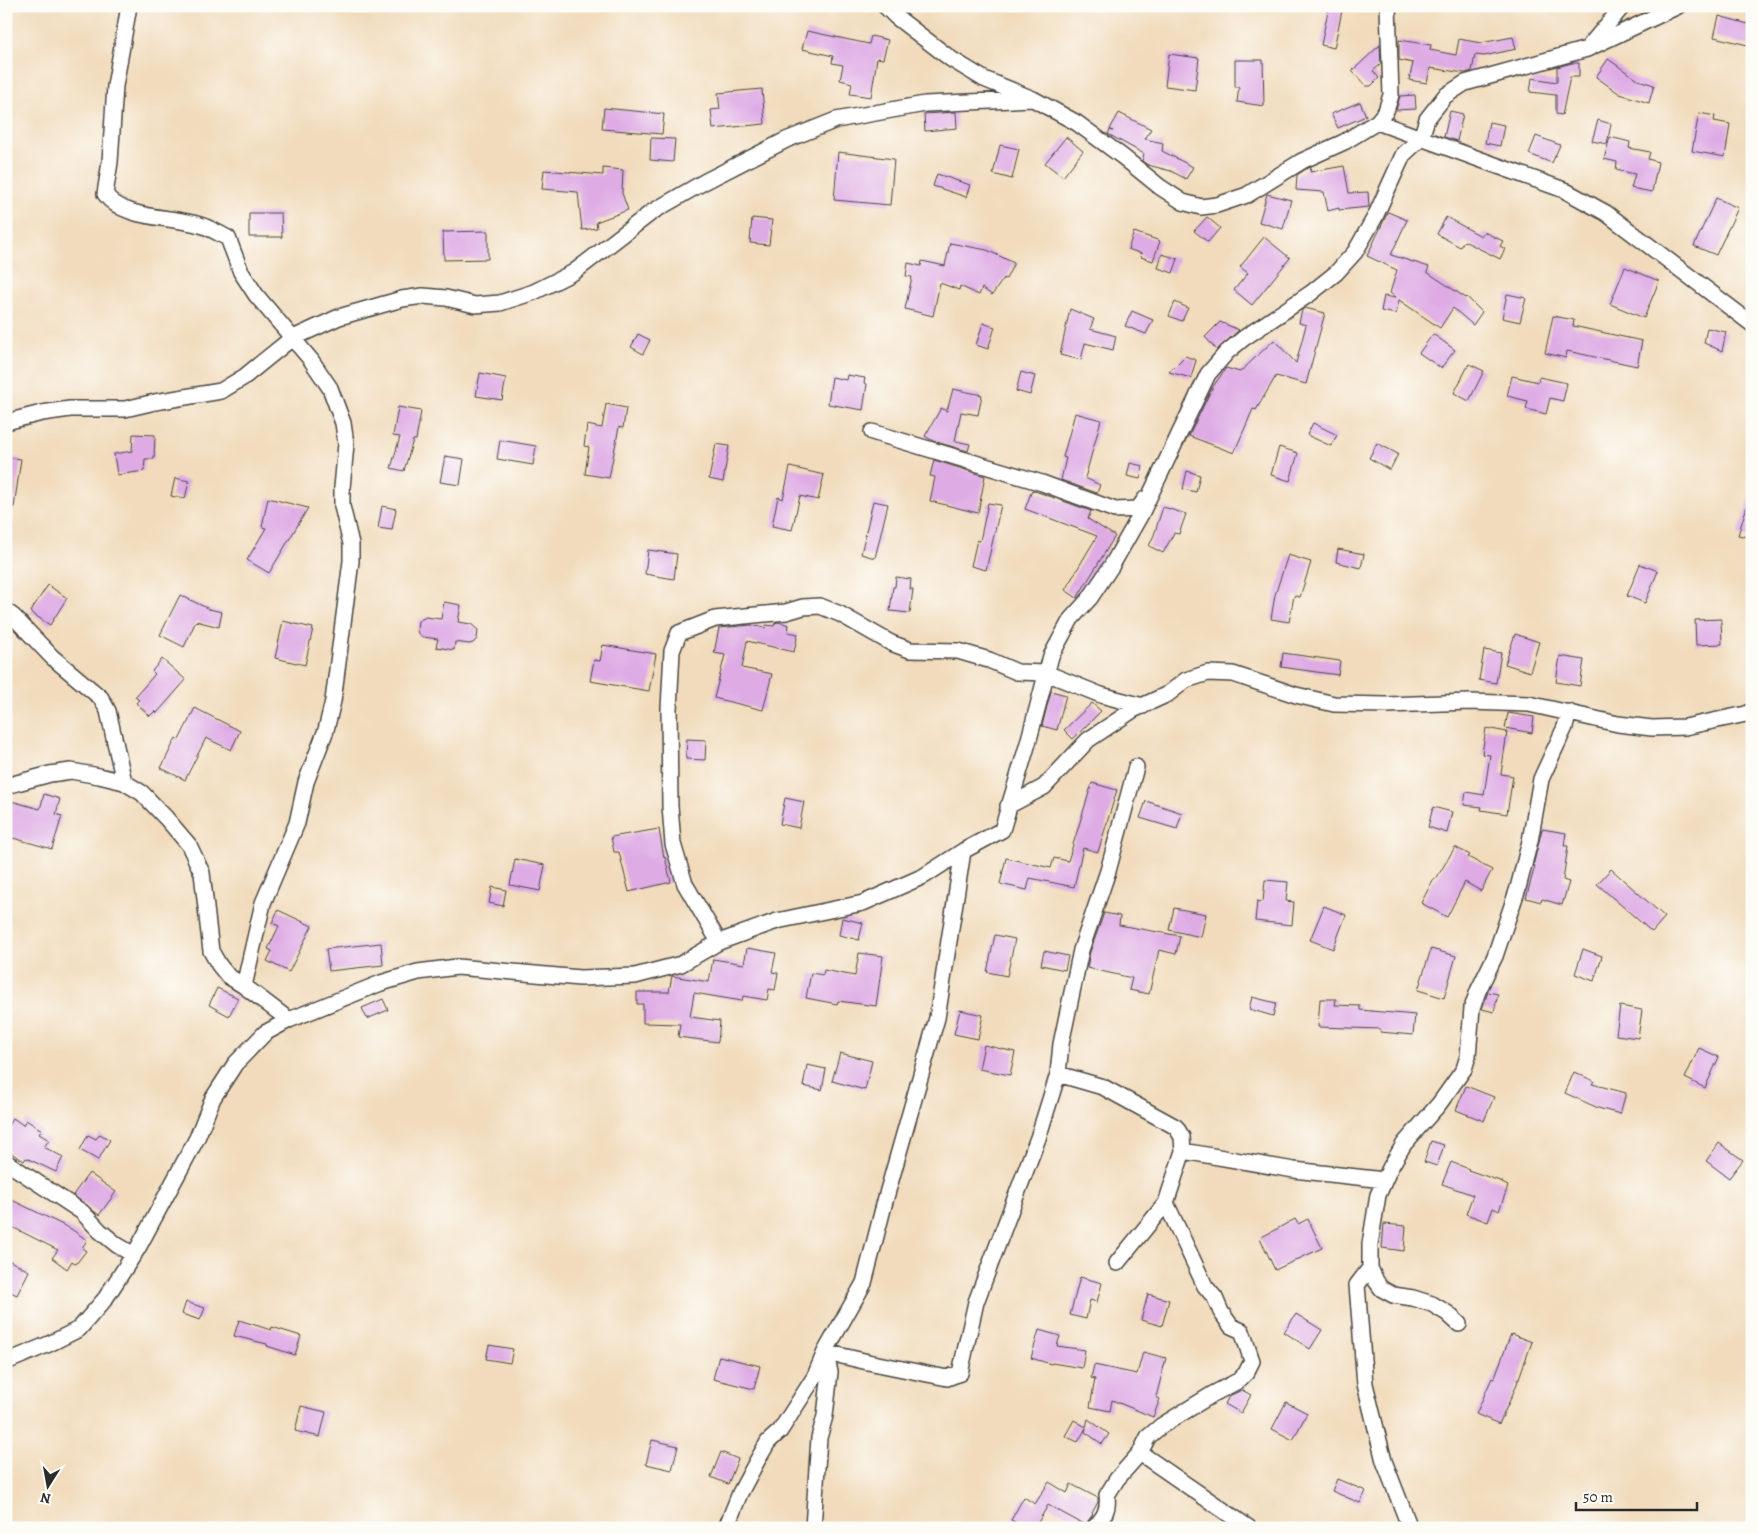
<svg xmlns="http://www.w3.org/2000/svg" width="1758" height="1534" font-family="Alegreya,serif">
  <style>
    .building { fill: #deabe5 }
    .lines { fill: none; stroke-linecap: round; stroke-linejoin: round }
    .street-casing { stroke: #494541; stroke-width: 18 }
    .street { stroke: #fff; stroke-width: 15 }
  </style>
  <rect width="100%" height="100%" fill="#fdfcf7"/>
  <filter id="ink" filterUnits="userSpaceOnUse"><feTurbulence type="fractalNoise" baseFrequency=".02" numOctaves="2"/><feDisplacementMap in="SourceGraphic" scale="10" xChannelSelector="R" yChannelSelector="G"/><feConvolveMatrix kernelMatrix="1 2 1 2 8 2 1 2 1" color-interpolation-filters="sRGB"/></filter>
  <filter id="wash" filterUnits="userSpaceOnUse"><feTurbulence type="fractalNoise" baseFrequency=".0096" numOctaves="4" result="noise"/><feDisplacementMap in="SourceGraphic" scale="20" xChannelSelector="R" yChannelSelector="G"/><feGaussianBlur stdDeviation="1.12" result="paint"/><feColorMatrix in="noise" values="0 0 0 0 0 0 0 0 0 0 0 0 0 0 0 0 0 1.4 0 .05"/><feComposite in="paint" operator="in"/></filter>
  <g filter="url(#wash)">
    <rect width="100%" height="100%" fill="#f1dbbc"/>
    <g id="blocks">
      <!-- building -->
      <path class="building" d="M1329,6h14l-9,42 -13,-3z
        M1719,16l33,9v21l-38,-9z
        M807,31l62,13 2,-8 17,4 -5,19 -6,-1 -6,39 -21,-3 2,-11 -12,-3 3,-15 -11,-2 1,-7 -31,-7z
        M1513,37l3,12 -32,7 -9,-1 -3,16 -7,2 -35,-5 -3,15 -18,-3 4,-17 -14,-3v-20l32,5 -1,5 26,5 3,-16 22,4z
        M1380,45l1,19 -8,7 6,7 -8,8h-5l-14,-15z
        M1169,54l30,4 -4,32 -30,-4z
        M1608,59l30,21 16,5 -5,18 -29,-9 -24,-17z
        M1235,60h28l1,46 -27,-4 2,-15h-4z
        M1572,63h7v14h-9l-8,38 -6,-1v-19l-26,-3 2,-14 25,4v-15z
        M762,89l3,35 -52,5 -2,-19 9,-1 -2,-16z
        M1415,95l1,14 -20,1 4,-14z
        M1360,102l6,14 -28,12 -7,-14z
        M604,108l60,6 -2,20 -60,-5z
        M1450,111l13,3 -6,27 -13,-4z
        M956,112l1,16 -32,3 -1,-17z
        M1119,113l32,16 -6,10 18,4 -1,8 31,16 -7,12 -15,-8 -23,-6 -6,-4 2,-7 -36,-20 2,-4 3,1 -3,-2z
        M1699,113l16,3 -1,5 16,3 -5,33 -33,-6z
        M1598,120l13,4 -4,20 -15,-3z
        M1489,122l15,3 -4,21 -15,-3z
        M1536,136l24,9 -8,18 -23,-9z
        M1066,137l17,14 -20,26 -18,-14z
        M1610,137l20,5 -1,6 21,4 -2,7 10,3 -6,30 -21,-4 4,-14 -19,-4 1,-8 -13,-3z
        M651,138l24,1 -2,23 -23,-2z
        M1000,145l19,4 -7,30 -19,-5z
        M838,152l56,7 -4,46 -56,-5z
        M1344,166l5,27 19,-1 1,15 -30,3v-2l-11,3 -4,-19 -28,-2 1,-15 9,-6 5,-2 -1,5z
        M603,168l20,2 -1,23 6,17 -32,12 1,6 -15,2 -4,-38 -36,-3 2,-19 59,5z
        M937,174l33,11 -4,12 -33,-11z
        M1267,194l24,6 -8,29 -24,-7z
        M1716,198l22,10 -22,47 -22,-9z
        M1388,212l19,8 -16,35 38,12 -2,5 39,26 1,-1 15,15 -9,13 -20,-17 -13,20 -41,-28 -3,14 -15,-3 3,-15 12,2 -6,-5 7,-23 -30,-14z
        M249,213h32l1,24h-33z
        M1207,217l13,11 -12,14 -14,-11z
        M1446,217l35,19 3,-4 19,9 -3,5 5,3 -5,10 -36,-18 -4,6 -23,-13z
        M752,218l20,2 -3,25 -19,-2z
        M488,231v28l-44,1 -1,-28z
        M1134,232l26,9 -7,20 -12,-4 1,-3 -14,-5z
        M1264,237l26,21 -38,47 -18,-15 14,-17 -8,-6z
        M950,243l37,7 27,13 -8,16 -2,-1 -12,17 -10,-7 -3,7 -19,-9 -1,4 -19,-7 -7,33 -28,-7 7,-32 -6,-1 2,-13 13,3 1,-5 23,5z
        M1162,254l16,5 -5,14 -15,-5z
        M1625,267l34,14 -15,37 -34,-14z
        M1507,294l19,4 -6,24 -18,-4z
        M1175,302l13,6 -6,13 -13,-5z
        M1305,308l20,5 -19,71 -30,-8 -20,34 -3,-1 -19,44 -45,-17 23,-48 14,-20 14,4 34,-32 22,23 10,-38 -7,-2 3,-13z
        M1070,309l24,10 -4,10 26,7 -3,14 -28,-7 -4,17 -21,-5z
        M1132,311l21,9 -7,14 -21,-8z
        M1553,316l21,4 -1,6 69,15 -5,25 -70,-15 -1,7 -21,-5z
        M1220,322l19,8 -22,20 -12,-13z
        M983,323l12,4 -7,22 -12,-4z
        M1707,328l19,4 -4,19 -18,-8z
        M638,334l12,6 -7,14 -12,-7z
        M1433,334l22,16 -14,18 -22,-15z
        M1185,356l11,4 -5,18 -22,-6z
        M1469,364l15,7 -15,30 -15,-8z
        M1021,372l14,4 -5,19 -14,-4z
        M480,373l26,5 -4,22 -26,-4z
        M847,375l18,3 -1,5 3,1 -4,26 -35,-6 4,-27 14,3z
        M1512,376l26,6 1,-5 28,6 -4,18 -13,-3 -4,16 -20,-5 2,-8 -21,-5z
        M953,389l29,6 -4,20 -17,-3 -6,29 15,3 -2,7 -35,-10 -8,-5 16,-28 6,3z
        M606,404l20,4 -3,20 -4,-1 -10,51 -24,-4 4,-27 -5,-1 3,-21 15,3z
        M398,407l23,4 -5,29h-3l-9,31 -13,-3 9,-31 -7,-1z
        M1075,413l26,7 -16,58 15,7 -3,8 -36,-13 5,-22 -3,-1z
        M1313,423l24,12 -6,11 -24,-11z
        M133,434l22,1 -1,24h-9l-1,12 -27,4 -3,-21 18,-3z
        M500,440l36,6 -3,19 -36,-6z
        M1377,443l21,11 -8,16 -21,-12z
        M716,444l13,2 -6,36 -14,-3z
        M1279,447l19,6 -8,28 -19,-6z
        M445,456l19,3 -4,26 -20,-3z
        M6,457l15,2 -7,48 -8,-1z
        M934,460l51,16 -7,37 -48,-12 5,-24 -5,-1z
        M1130,463l13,3 -3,13 -13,-3z
        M790,467l34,8 -6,25 -18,-4 -8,34 -20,-4 6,-29 5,2z
        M1187,471l13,4 -4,17 -13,-3z
        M175,478l14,3 -4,18 -14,-3z
        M1032,490l59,21 -3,8 27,17 -38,62 -12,-8 32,-54 -72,-27z
        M268,498l40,10 -39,65 -22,-13 19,-32 -4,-1z
        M1749,500h3v38l-14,-3z
        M873,501l15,3 -13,54 -14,-4z
        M988,503l13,2 -15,65 -15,-4 6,-26 3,1z
        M382,506l14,3 -4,21 -14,-2z
        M1163,507l23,7 -7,20 -5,-1 -11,20 -14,-7 5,-11z
        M1338,549l26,5 -3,14 -25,-6z
        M648,550l29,4 -3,25 -29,-5z
        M1288,555l23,7 -11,35 -6,-1 -5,26 -18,-3 4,-24z
        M1640,564l18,7 -13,32 -18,-7z
        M896,577l15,2 -1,10h3l-3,24 -20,-2 3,-24h2z
        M48,585l19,13 -17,27 -20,-13z
        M180,595l29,14 13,3 -3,15 -23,-6 -12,26 -24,-12z
        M444,602l17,3 -3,17 13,2 7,6 -1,9 -4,4 -4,1 -14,-2 -1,8 -18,-3 2,-8 -15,-2 -4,-2 -2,-4 1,-10 8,-4 15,2z
        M1721,619l1,25 -26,1 -1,-25z
        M283,621l30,7 -8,37 -30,-7z
        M778,622l11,3 -1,7 10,2 -4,18 -47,-11 -5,27 30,6 -9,36 -49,-12 11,-43 -11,-2 5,-25 32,-3 14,3 1,-3 8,1 1,-3z
        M1515,634l24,8 -9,30 -25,-8z
        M603,645l53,9 -7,37 -59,-10 4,-21 6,1z
        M1484,650l17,3 -5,30 -17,-3z
        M1283,653l57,8 -2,14 -57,-8z
        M1560,656l24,4 -4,26 -24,-4z
        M162,659l24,21 -29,33 -2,-2 -5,5 -14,-13 3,-3 -4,-3 20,-23 -3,-3z
        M1051,691l15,4 -9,35 -15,-4z
        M1092,703l9,8 -28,28 -9,-9z
        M195,708l45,23 -9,19 -25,-12 -21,42 -24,-12 15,-30 3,2z
        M1508,713l26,4 -2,16 -27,-5z
        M1486,728l21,4 -6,42 12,2 -6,38 -26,-4 1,-3 -18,-2 2,-13 18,3 6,-40 -8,-1z
        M687,739l19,1 -1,20 -19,-1z
        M1092,783l25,7 -19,62 -15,-4 -9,39 -44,-9 -3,12 -27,-6 6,-26 45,10 3,-10 14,3z
        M44,794l16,5 -4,15 6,2 -10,33 -46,-13v-19l5,-16 29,8z
        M785,798l19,4 -5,26 -19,-4z
        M1146,801l36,12 -5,16 -37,-11z
        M1433,807l19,5 -5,21 -19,-6z
        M659,829l5,29 1,-1 6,25 -42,10 -10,-40h-5l-3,-15z
        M1542,829l24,4 -2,13h4l-5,34 6,2 -7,23 -20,-6 -1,3 -15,-4 9,-32h-2z
        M1455,847l15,8 -2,2 24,13 -11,21 -16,-9 -18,35 -26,-14 13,-25 2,1z
        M515,859l30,6 -5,26 -30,-6z
        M1611,869l54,48 -13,15 -55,-48z
        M1265,880l23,2 -2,19 8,1 -2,23 -37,-4 2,-20 6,1z
        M492,887l14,3 -3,16 -14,-3z
        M1324,906l22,9 -13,34 -23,-9z
        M1174,908l32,6 -5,23 -32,-7z
        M278,910l34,16 -23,46 -22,-11 5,-10 -4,-2 11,-23 -7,-3z
        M1104,913l16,3 -1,9 61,11 -4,18 -17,-4 -10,44 -20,-4 3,-12 -45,-10 3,-16z
        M842,918l21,5 -4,17 -20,-5z
        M995,935l20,4 -8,37 -20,-4z
        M381,943l2,22 -54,6 -3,-22z
        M747,948l29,5 -4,19 6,1 -3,17 -6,-1 -2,11 -24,-4 -1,5 -48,-8 -4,24 30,4 -2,21 -40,-5 2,-13 -37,-1v-19h-6v-12h32l3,-16 37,6 4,-23 31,5z
        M1431,949l25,7 -12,42 -26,-8z
        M1583,949l19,7 -8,25 -19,-7z
        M1044,951l24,5 -3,14 -24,-5z
        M859,953l24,3 -7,50 -38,-5 -1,3 -31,-6 5,-25 12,2 1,-5 31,6z
        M217,988l21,10 -9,18 -20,-11z
        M1488,992l10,2 -4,18 -12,-3z
        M1252,997l24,6 -3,13 -24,-7z
        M383,999l5,11 -21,9 -5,-11z
        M1320,999h16l-1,6 25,1v4l55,5 -2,20 -33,-3 1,-3 -63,-2z
        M1620,1006l22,4 -4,28 -22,-3z
        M960,1010l23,5 -5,24 -24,-5z
        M984,1045l31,7 -5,23 -31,-6z
        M1699,1048l20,9 -14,31 -20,-10z
        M840,1053l32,8 -7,29 -33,-9z
        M807,1065l19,4 -4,21 -19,-4z
        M1574,1072l20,9 -2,3 34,9 -6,21 -22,-6 -33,-15z
        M1466,1086l28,11 -10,24 -28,-11z
        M13,1118l10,7 3,-5 16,10 -3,4 10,6 -5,7 19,10 -7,15 -30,-14 -2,3 -18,-11v-22z
        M100,1134l10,6 -12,20 -18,-10 8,-15 8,4z
        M1431,1141l13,4 -7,21 -13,-4z
        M1719,1143l24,17 -14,18 -23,-17z
        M1451,1162l18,7 -1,1 35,12 -1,1 6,3 -9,25 -6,-3 -5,14 -22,-8 7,-19 -31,-11z
        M89,1173l27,19 -17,23 -26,-20z
        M6,1197l65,32 16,11 -5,8 4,3 -10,13 -4,-3 -5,8 -15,-11 6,-8 -52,-26z
        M1295,1219l3,5 10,-5 14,29 -47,22 -15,-32z
        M1384,1224l22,2 -2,25 -22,-3z
        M6,1259l23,12 -12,24 -11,-5z
        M1080,1277l22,6 -5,19 -7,-2 -4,19 -16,-4z
        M1148,1294l21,6 -7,26 -21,-6z
        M186,1302l19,6 -5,12 -18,-6z
        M1296,1314l26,16 -12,19 -26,-17z
        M239,1320l32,10 1,-3 29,9 -6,19 -28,-9v-2l-33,-8z
        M1039,1330l21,6 -3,10 28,4 -3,18 -30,-5 -1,1 -20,-6z
        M1511,1334l21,8 -17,47 -16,35 -23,-10 16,-36 2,1z
        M489,1345l24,4 -3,14 -24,-4z
        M1143,1352l23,6 -10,39 4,2 -7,18 -41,-17 -2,11 -20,-4 5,-28 -4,-1 3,-13 43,9z
        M719,1356l41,10 -6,23 -41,-10z
        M1242,1390l9,5 -10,18 -16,-9 4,-8z
        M1286,1402l21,11 -14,27 -21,-11z
        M301,1406l25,6 -6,25 -25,-6z
        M1088,1419l21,15 -7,10 -17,-12 1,-4 -8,14 -13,-6 9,-16 12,7z
        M652,1440l26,6 -6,24 -26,-6z
        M721,1452l17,7 -10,25 -17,-7z
        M1337,1479l29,12 -6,12 -28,-12z
        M1049,1482l18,11 4,-9 27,14v4l-6,11 1,1 -8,11 -37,-20 -13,23h-10l-14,-8 13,-23 11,7z"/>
    </g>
  </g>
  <g filter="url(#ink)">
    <use href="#blocks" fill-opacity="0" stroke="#494541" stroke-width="1"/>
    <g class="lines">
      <!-- street casing -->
      <g class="street-casing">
        <path id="street" d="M129,6l-14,80 -5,76 -5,32c18,26 66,22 95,31 9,2 19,9 28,13l13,34 15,23 55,65 19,28 13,35 3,21 -4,44v18l9,38v17l-18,140 -7,29 -20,52 -9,41 -34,80 -19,83
          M885,6l10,10 56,43 33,20 49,20 44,24 46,34 37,30 23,15 18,5 16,-2 30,-10 55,-34 42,-19 33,-20 9,-11 5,-16 -3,-89
          M1590,45l33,-39
          M1377,122l187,68 42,23 146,111
          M6,422l36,-9 28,-4h55l30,-7 66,-11 23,-14 47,-38 48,-22 63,-18 21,-3 23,2 29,7 25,-2 34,-11 40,-20 78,-60 52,-30 82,-42 50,-20 89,-16 108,-5
          M872,432l170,51 73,27 23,-1 7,-10
          M6,611l7,5 39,41 49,41 7,13 16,71
          M6,786l44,-12 21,-3 28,5 25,6 18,11 24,25 23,27 13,28 9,78 8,14 9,11 16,10 45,34
          M1008,806l36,-19 44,-47 45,-30 35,-16 18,-14 22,-7 25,1 63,21 38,9 53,1 83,-3 59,2 89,20 34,4 33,-1 61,-13 6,-3
          M719,942l-34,-58 -12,-40 -3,-38 -1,-97 3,-58 7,-18 36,-14 71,-7 17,-5 17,-1 20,8 51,29 19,7 48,1 31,9 28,12 29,1 55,22 42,11
          M1058,1074l45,13 73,40 6,10 1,14 -17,52 -49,60
          M1183,1151l111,19 90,10
          M6,1162l76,50 18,19 17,14 17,10
          M1370,1268l-13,17 8,99 19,77 26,67
          M1459,1324l-12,-11 -15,-9 -19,-6 -20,-3 -11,-6 -6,-8 -6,-13v-24l8,-49 12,-27 14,-24 35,-40 25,-35 4,-13 4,-48 6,-17 17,-35 23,-68 12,-47 11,-62 24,-52 4,-15
          M6,1362l43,-18 30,-15 26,-30 33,-51 59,-110 16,-40 22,-34 30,-31 24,-13 92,-37 37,-11 39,-5 123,11 55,-2 46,-12 38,-22 58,-21 86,-18 61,-27 39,-25 39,-21 26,-87 23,-87 20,-37 19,-21 22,-33 29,-51 67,-140 19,-22 17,-14 67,-45 25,-20 19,-21 20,-35 28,-62 18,-17 6,-19 18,-23 20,-13 122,-34 91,-43
          M1140,1453l109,75
          M726,1528l14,-35 17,-32 11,-19 12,-11 35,-55 10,-24 39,-69 21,-82 52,-183 26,-167
          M813,1528l6,-90 6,-22 5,-44 -5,-20 43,10 79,16 13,-5 16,-71 62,-164 20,-64 3,-30 20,-94 27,-79 28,-104
          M1094,1528c10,-11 15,-18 13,-33l10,-16 23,-26 8,-16 13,-11 52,-32 25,-13 8,-8 6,-12 -10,-30 -11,-5 -10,-14 -6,-14 -10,-12 -39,-83"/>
      </g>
      <!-- street -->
      <use href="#street" class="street"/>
    </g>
  </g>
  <!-- margin -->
  <rect width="1758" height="1534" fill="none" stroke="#fdfcf7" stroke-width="25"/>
  <!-- north arrow -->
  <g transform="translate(48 1486) rotate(191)" stroke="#fdfcf7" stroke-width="4" paint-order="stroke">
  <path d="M0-4L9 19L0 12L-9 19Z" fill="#2b2b2b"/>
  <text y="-8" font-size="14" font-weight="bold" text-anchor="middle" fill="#2b2b2b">N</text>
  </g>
  <!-- scale -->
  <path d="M1576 1502v8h121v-8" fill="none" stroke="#2b2b2b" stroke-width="2.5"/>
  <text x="1583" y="1502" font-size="15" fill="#2b2b2b" stroke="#fdfcf7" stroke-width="4" paint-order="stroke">50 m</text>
</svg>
